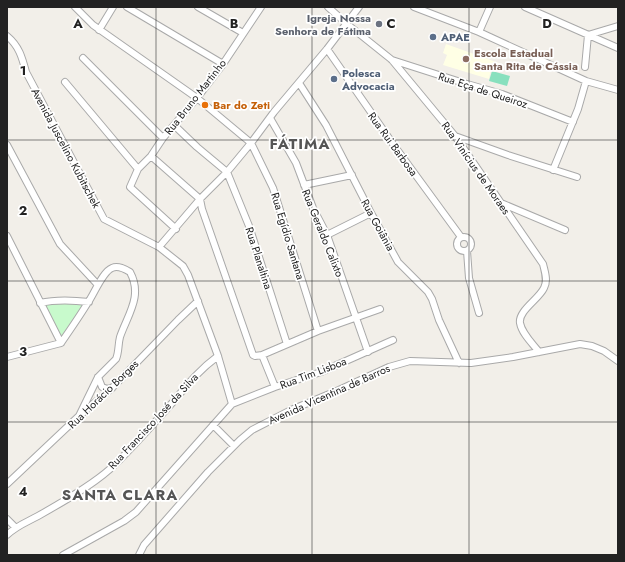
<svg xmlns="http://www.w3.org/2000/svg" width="625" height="562" font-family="Jost,sans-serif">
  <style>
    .education { fill: #ffffe5 }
    .park { fill: #c8facc }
    .pitch { fill: #88e0be }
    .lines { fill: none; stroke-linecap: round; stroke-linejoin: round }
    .minor-casing { stroke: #a9a9a9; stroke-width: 8 }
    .minor { stroke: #fff; stroke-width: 6 }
    .grid { fill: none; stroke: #222; stroke-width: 1; stroke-opacity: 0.55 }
    .worship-dot { fill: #6b7280; stroke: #fff; stroke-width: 1.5 }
    .service-dot { fill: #5c6f8a; stroke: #fff; stroke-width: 1.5 }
    .education-dot { fill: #8d6e63; stroke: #fff; stroke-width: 1.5 }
    .food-dot { fill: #e8710a; stroke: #fff; stroke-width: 1.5 }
    .labels { text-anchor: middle; stroke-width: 3.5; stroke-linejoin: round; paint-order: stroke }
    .worship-label { font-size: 11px; font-weight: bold; fill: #5b616d; stroke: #fff; text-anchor: end }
    .service-label { font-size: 11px; font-weight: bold; fill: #4e5e75; stroke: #fff; text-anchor: start }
    .education-label { font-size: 11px; font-weight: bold; fill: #785e54; stroke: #fff; text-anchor: start }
    .street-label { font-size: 11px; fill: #222; stroke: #fff }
    .food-label { font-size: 11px; font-weight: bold; fill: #c56008; stroke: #fff; text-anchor: start }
    .district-label { font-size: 15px; font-weight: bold; letter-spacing: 1px; fill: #555; stroke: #fff }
    .grid-label { font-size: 13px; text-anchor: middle; font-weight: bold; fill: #222; stroke: #fff; stroke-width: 3.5; stroke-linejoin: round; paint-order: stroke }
  </style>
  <rect width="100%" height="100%" fill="#f2efe9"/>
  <!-- education -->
  <path class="education" d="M446,44l53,19 -2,7 -6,-1 -2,10 -46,-14 4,-10 -4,-2z"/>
  <!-- park -->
  <path class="park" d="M69,302l15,1 -23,34 -18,-32z"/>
  <!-- pitch -->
  <path class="pitch" d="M492,71l18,5 -3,10 -18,-5z"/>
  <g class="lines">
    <!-- minor casing -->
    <g class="minor-casing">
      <path id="minor" d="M75,7l18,18 104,73 54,45 22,45 45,143
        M127,7l96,57
        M198,7l45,26
        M328,7l19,17 45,36 63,76 88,128c2,8 5,17 1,24 -5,11 -26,23 -24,35 2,11 13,21 19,29
        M414,7l65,25 107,49 32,9
        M525,7l93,41
        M99,30l14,-23
        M479,32l11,-25
        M588,35l30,-9
        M7,36c12,10 15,21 19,36l78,147 55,28 24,19 5,9 30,81 14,48
        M327,49l66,95 68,93
        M83,58l80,80
        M392,60l75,24 35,10 71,28
        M585,67l3,-32
        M65,82l73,87
        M299,83l27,42 45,88 27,49 30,30 4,7 7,21 20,43
        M270,118l26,45 17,45 14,27 41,117
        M174,125l23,22 30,25 22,54 38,118
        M455,136l53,19 69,22
        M7,145l53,99 38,41
        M151,156l49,43 2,10 51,146 2,1 7,-1 56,-24 62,-22
        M553,170l25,-61 8,-28
        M304,185l48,-10
        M501,203l64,27
        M176,229l-46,-42 8,-18 13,-13 12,-18 34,-40 26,-34 38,-57
        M327,235l44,-22
        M7,236l54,107
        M457 244a7 7 0 1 1 14 0a7 7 0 1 1-14 0Z
        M159,247l41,-48 27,-27 24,-29 23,-31 53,-63 32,-42
        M467,251l2,27 10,35
        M40,303c17,-4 32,-3 49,-1
        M262,355l13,32
        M7,357l54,-14c9,-13 18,-26 26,-39 7,-9 15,-32 25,-36 6,-3 13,1 18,4 13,24 -2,42 -10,65 -2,8 -1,15 -4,22l-18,18 -19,39
        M98,377l4,10 5,2 5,-1
        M213,425l21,21
        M7,484l72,-68 33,-28 66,-68 20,-19
        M7,519l8,8
        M7,535c9,-9 20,-13 31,-19 23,-13 53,-30 72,-47 22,-20 43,-45 63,-67 15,-18 26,-32 45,-46
        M63,555l61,-34 12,-9 96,-108 43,-17 46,-15 72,-32
        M139,555l5,-10 64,-73 32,-32 12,-10 39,-20 48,-20 50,-23 21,-6 61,2 42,-6 67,-13 12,2 12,5 14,10"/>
    </g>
    <!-- minor -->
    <use href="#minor" class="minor"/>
  </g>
  <!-- grid -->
  <path class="grid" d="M156,7v548M312,7v548M469,7v548M7,140h611M7,281h611M7,422h611"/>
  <!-- markers -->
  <circle class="worship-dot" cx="379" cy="24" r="4"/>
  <g class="service-dot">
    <circle cx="433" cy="37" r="4"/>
    <circle cx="334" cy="79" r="4"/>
  </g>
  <circle class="education-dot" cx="466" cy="59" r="4"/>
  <circle class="food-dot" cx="205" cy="105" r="4"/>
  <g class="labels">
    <!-- worship labels -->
    <g class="worship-label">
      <text x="371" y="22">Igreja Nossa<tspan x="371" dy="13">Senhora de Fátima</tspan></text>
    </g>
    <!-- service labels -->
    <g class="service-label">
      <text x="441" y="41">APAE</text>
      <text x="342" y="77">Polesca<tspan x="342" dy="13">Advocacia</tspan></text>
    </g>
    <!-- education labels -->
    <g class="education-label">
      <text x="474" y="57">Escola Estadual<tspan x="474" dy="13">Santa Rita de Cássia</tspan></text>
    </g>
    <!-- street labels -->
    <g class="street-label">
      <text transform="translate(483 90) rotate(18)" y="4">Rua Eça de Queiroz</text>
      <text transform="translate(195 97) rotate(-52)" y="4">Rua Bruno Martinho</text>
      <text transform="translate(393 144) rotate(54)" y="4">Rua Rui Barbosa</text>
      <text transform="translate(66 148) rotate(62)" y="4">Avenida Juscelino Kubitschek</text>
      <text transform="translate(476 168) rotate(55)" y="4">Rua Vinícius de Moraes</text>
      <text transform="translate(378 225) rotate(61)" y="4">Rua Goiânia</text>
      <text transform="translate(323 233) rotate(68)" y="4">Rua Geraldo Calixto</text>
      <text transform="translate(288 236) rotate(73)" y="4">Rua Egídio Santana</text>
      <text transform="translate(259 258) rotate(72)" y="4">Rua Planaltina</text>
      <text transform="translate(313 373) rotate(-21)" y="4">Rua Tim Lisboa</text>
      <text transform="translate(103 394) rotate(-44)" y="4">Rua Horácio Borges</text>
      <text transform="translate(329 394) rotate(-24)" y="4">Avenida Vicentina de Barros</text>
      <text transform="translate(153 421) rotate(-47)" y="4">Rua Francisco José da Silva</text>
    </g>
    <!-- food labels -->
    <g class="food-label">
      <text x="213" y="109">Bar do Zeti</text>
    </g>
    <!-- district labels -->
    <g class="district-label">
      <text x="300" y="149">FÁTIMA</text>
      <text x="120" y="500">SANTA CLARA</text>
    </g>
  </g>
  <g class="grid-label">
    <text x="78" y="28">A</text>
    <text x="234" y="28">B</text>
    <text x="391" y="28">C</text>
    <text x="547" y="28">D</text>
    <text x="23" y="75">1</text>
    <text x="23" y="215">2</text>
    <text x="23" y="356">3</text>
    <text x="23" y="496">4</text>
  </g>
  <!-- border -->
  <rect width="625" height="562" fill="none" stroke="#222222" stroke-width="16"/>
</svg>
